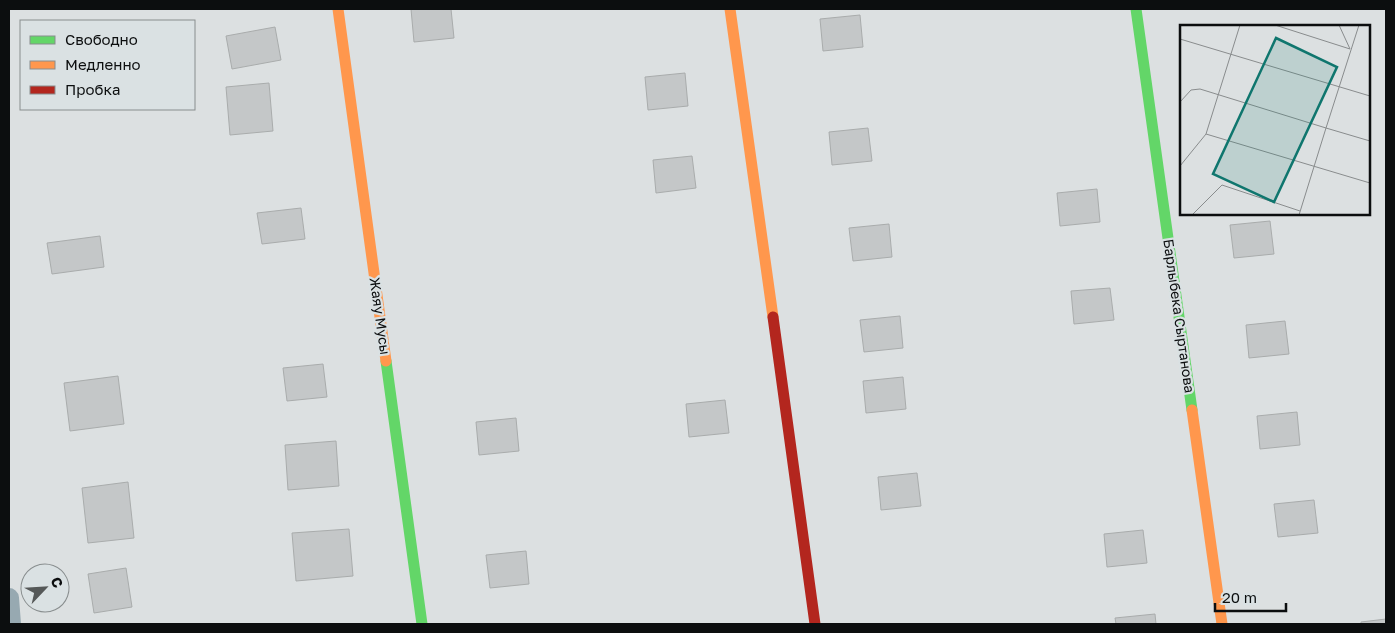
<svg xmlns="http://www.w3.org/2000/svg" width="1395" height="633" font-family="'Golos Text',sans-serif">
  <style>
    .building { fill: #c4c7c8; stroke: #a9acac }
    .lines { fill: none; stroke-linecap: round; stroke-linejoin: round }
    .street { stroke: #97a9b1; stroke-width: 20 }
    .fast { stroke: #63d668; stroke-width: 11 }
    .slow { stroke: #ff974d; stroke-width: 11 }
    .jam { stroke: #b3261e; stroke-width: 11 }
    .labels { text-anchor: middle; stroke-width: 4.5; stroke-linejoin: round; paint-order: stroke }
    .street-label { font-size: 14px; fill: #0c0e0f; stroke: #dae1e3 }
    .inset-road { fill: none; stroke: #898c8d; stroke-width: 1 }
    .view { fill: #0f766e; fill-opacity: 0.15; stroke: #0f766e; stroke-width: 2.5 }
    .inset-edge { fill: none; stroke: #0c0e0f; stroke-width: 2.5 }
  </style>
  <rect width="100%" height="100%" fill="#dce0e1"/>
  <!-- building -->
  <path class="building" d="M411,9h40l3,29 -40,4z
    M860,15l3,32 -40,4 -3,-32z
    M275,27l6,33 -49,9 -6,-33z
    M685,73l3,33 -40,4 -3,-33z
    M269,83l4,48 -43,4 -4,-48z
    M868,128l4,33 -40,4 -3,-33z
    M692,156l4,32 -40,5 -3,-33z
    M1097,189l3,33 -40,4 -3,-33z
    M301,208l4,31 -43,5 -5,-31z
    M1270,221l4,33 -40,4 -4,-33z
    M889,224l3,33 -39,4 -4,-33z
    M100,236l4,31 -52,7 -5,-31z
    M1110,288l4,32 -40,4 -3,-33z
    M900,316l3,32 -39,4 -4,-32z
    M1285,321l4,33 -40,4 -3,-33z
    M323,364l4,33 -40,4 -4,-33z
    M118,376l6,48 -54,7 -6,-48z
    M903,377l3,32 -40,4 -3,-32z
    M725,400l4,33 -40,4 -3,-33z
    M1297,412l3,33 -40,4 -3,-33z
    M516,418l3,33 -40,4 -3,-33z
    M336,441l3,45 -51,4 -3,-45z
    M917,473l4,33 -40,4 -3,-33z
    M128,482l6,56 -46,5 -6,-55z
    M1314,500l4,33 -40,4 -4,-33z
    M349,529l4,47 -57,5 -4,-48z
    M1143,530l4,33 -40,4 -3,-33z
    M526,551l3,33 -39,4 -4,-33z
    M126,568l6,39 -38,6 -6,-39z
    M1155,614l1,10h-40l-1,-6z
    M1386,619v5h-25v-2z"/>
  <g class="lines">
    <!-- street -->
    <path class="street" d="M9,598l2,26"/>
    <!-- fast -->
    <path class="fast" d="M1136,9l56,401
      M386,361l36,263"/>
    <!-- slow -->
    <path class="slow" d="M338,9l48,352
      M730,9l43,308
      M1192,410l30,214"/>
    <!-- jam -->
    <path class="jam" d="M773,317l42,307"/>
  </g>
  <g class="labels">
    <!-- street labels -->
    <g class="street-label">
      <text transform="translate(380 316) rotate(82)" y="5">Жаяу Мусы</text>
      <text transform="translate(1179 316) rotate(82)" y="5">Барлыбека Сыртанова</text>
    </g>
  </g>
  <!-- overview -->
  <g transform="translate(1180 25)">
    <rect width="190" height="190" fill="#dce0e1"/>
    <path class="inset-road" d="M95,0l75,24 -11,-24M0,14l190,57M0,77l11,-12 9,-1 126,39 33,-103M26,109l34,-109M0,141l26,-32 164,49M12,190l30,-30 78,26M119,190l27,-87 44,13"/>
    <path class="view" d="M96,13l61,29 -63,135 -61,-28z"/>
    <rect width="190" height="190" class="inset-edge"/>
  </g>
  <!-- border -->
  <rect width="1395" height="633" fill="none" stroke="#0c0e0f" stroke-width="20"/>
  <!-- legend -->
  <rect x="20" y="20" width="175" height="90" fill="#dae1e3" stroke="#888d8e"/>
  <rect x="30" y="36" width="25" height="8" fill="#63d668" stroke="#888d8e"/>
  <text x="65" y="45" font-size="15" fill="#0c0e0f">Свободно</text>
  <rect x="30" y="61" width="25" height="8" fill="#ff974d" stroke="#888d8e"/>
  <text x="65" y="70" font-size="15" fill="#0c0e0f">Медленно</text>
  <rect x="30" y="86" width="25" height="8" fill="#b3261e" stroke="#888d8e"/>
  <text x="65" y="95" font-size="15" fill="#0c0e0f">Пробка</text>
  <!-- north arrow -->
  <g transform="translate(45 588) rotate(65)"><circle r="24" fill="#dae1e3" stroke="#888d8e"/>
  <path d="M0-4L9 19L0 12L-9 19Z" fill="#555858"/>
  <text y="-8" font-size="14" font-weight="bold" text-anchor="middle" fill="#0c0e0f">С</text>
  </g>
  <!-- scale -->
  <path d="M1215 603v8h71v-8" fill="none" stroke="#0c0e0f" stroke-width="2.5"/>
  <text x="1222" y="603" font-size="15" fill="#0c0e0f" stroke="#dae1e3" stroke-width="4" paint-order="stroke">20 m</text>
</svg>
